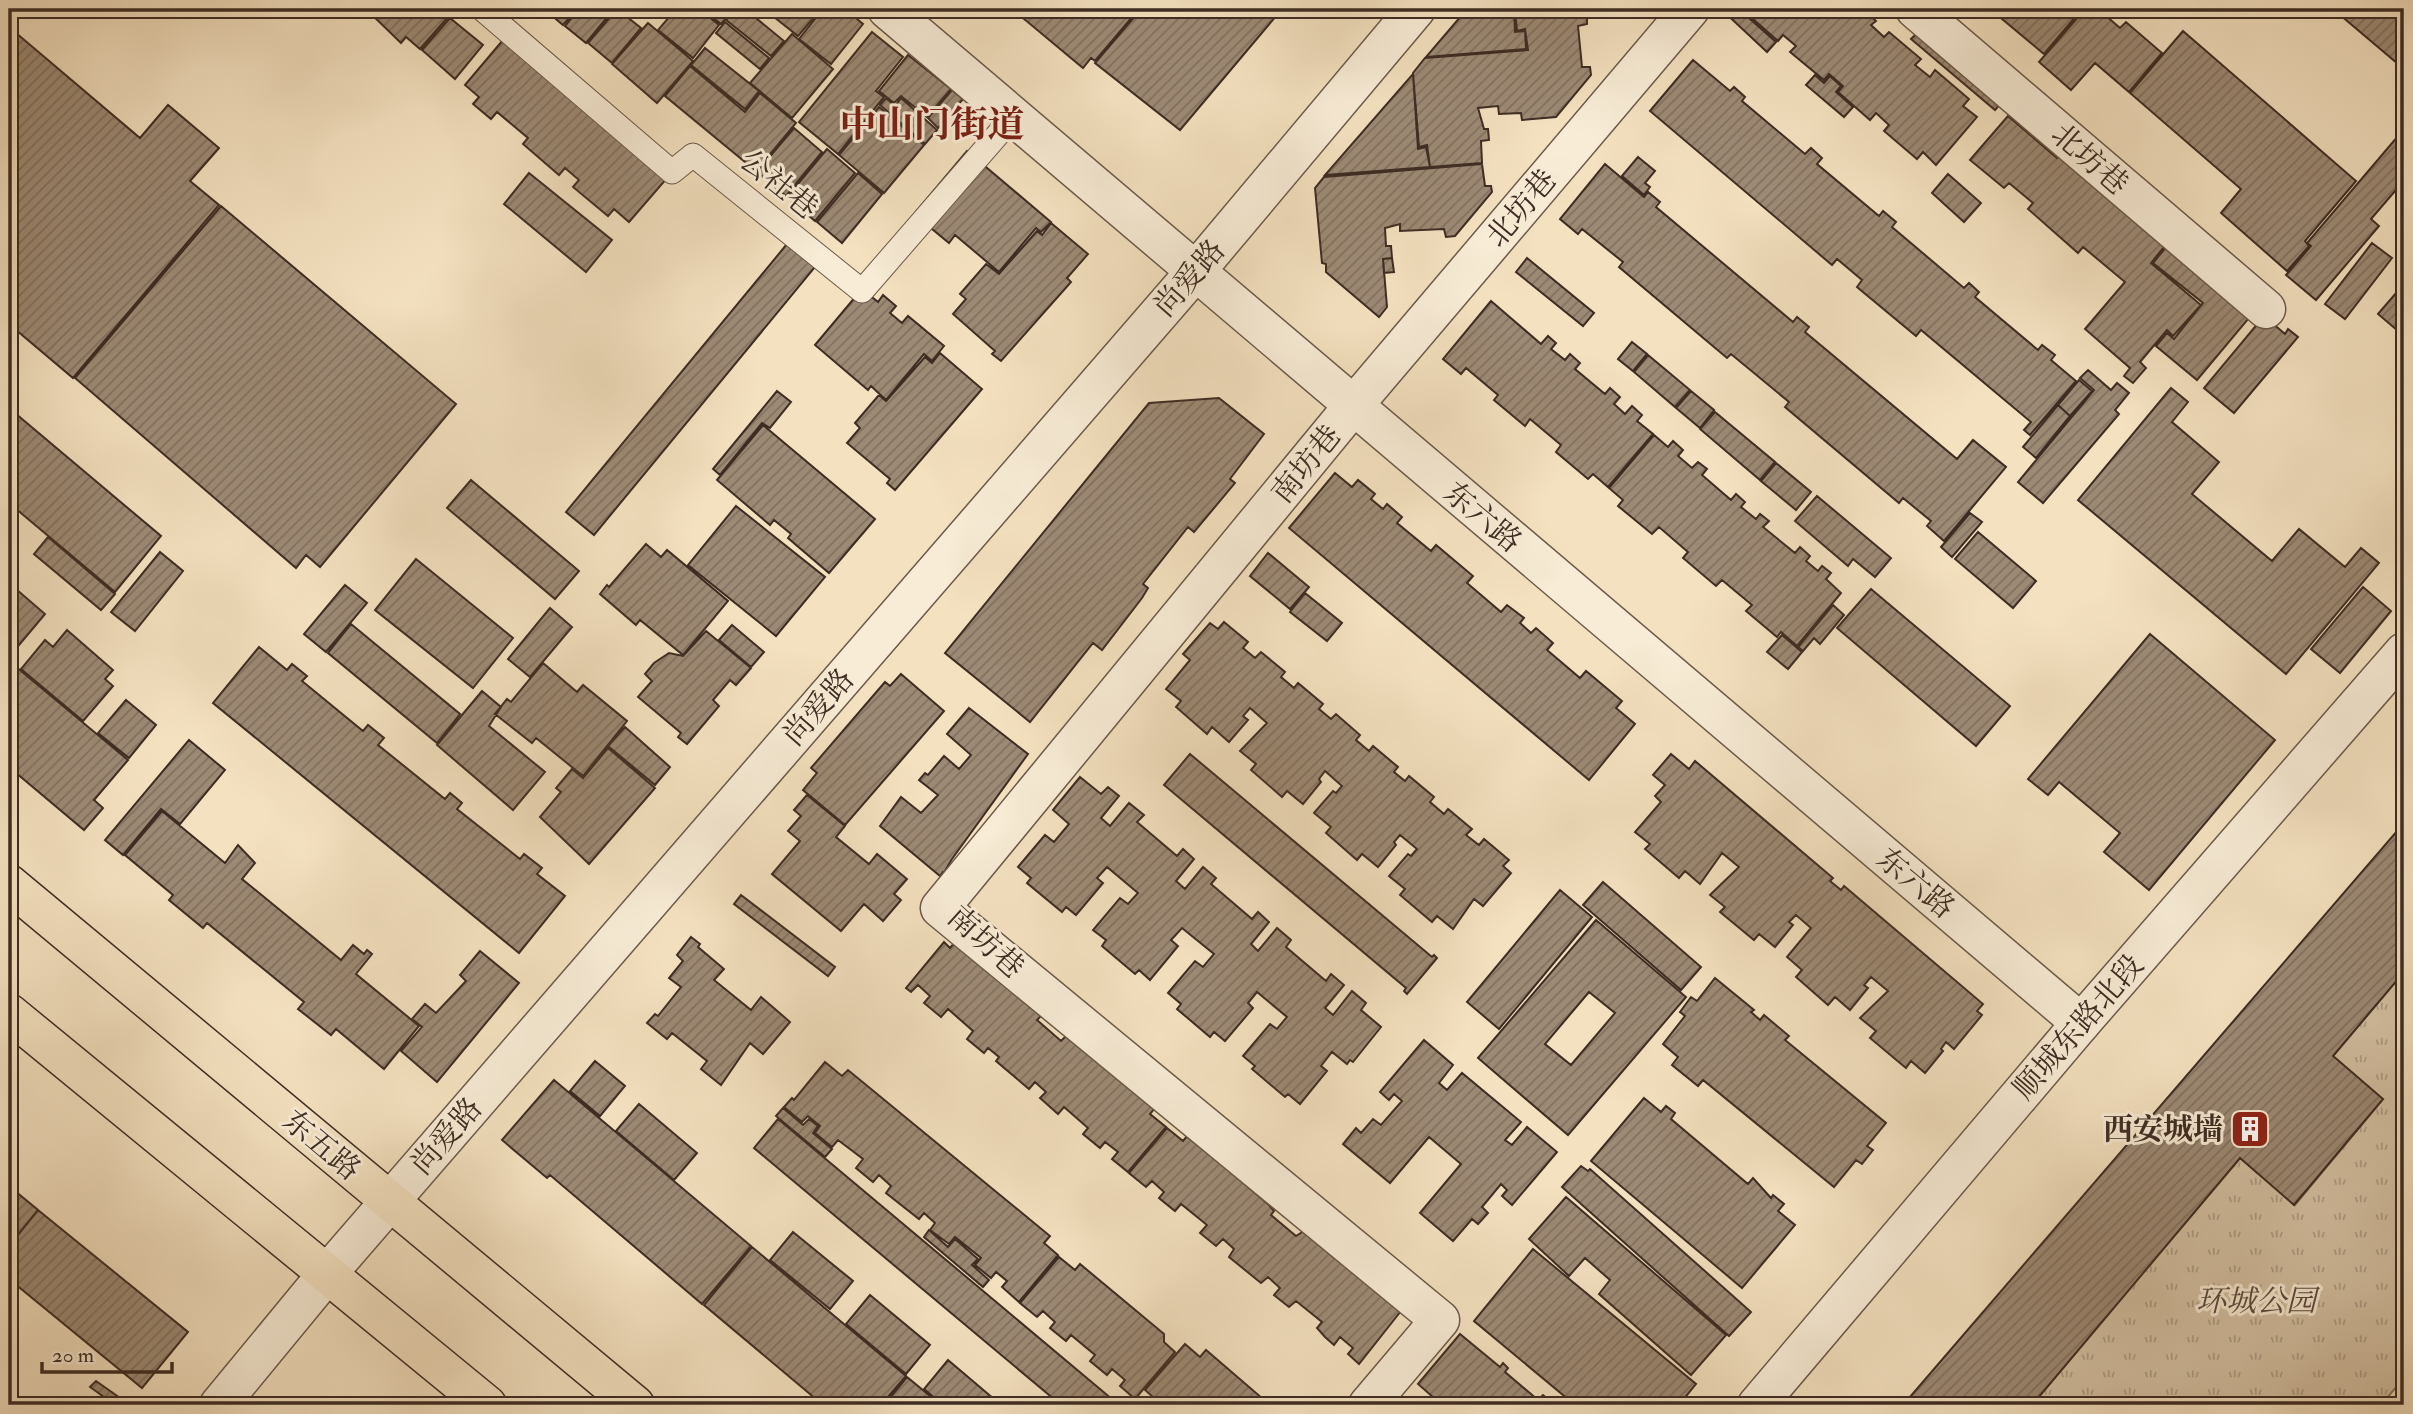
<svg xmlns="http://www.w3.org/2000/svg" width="2413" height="1414" font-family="'IM FELL Double Pica','Noto Serif SC',serif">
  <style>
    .park { fill: url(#park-tufts); stroke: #8a7764; stroke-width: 2 }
    .building { fill: url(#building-hatch); stroke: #3e2c23; stroke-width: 2; fill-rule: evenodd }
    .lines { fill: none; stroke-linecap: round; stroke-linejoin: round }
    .service-casing { stroke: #6c594a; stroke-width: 25 }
    .minor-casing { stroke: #6c594a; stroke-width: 41 }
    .tertiary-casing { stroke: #6c594a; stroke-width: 41 }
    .primary-casing { stroke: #3e2c23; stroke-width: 41 }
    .service { stroke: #f8ecd6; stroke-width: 23 }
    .minor { stroke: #f8ecd6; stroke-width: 38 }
    .tertiary { stroke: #f8ecd6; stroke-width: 38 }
    .primary { stroke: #f4e1c0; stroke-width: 38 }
    .labels { text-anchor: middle; stroke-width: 6; stroke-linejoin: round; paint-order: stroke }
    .street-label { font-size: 30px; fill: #3e2c23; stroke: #f8ecd6 }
    .poi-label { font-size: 30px; font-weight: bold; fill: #3e2c23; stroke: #f8ecd6; text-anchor: end }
    .park-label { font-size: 30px; font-style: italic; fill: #5c4a3d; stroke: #f8ecd6 }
    .district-label { font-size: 37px; font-weight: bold; fill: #7a1f14; stroke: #f8ecd6 }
  </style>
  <defs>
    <pattern id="park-tufts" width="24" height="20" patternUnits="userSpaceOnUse" patternTransform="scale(1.75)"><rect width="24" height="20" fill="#d5c2a5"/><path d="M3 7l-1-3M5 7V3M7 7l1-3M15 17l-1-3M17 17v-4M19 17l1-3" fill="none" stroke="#ae9e86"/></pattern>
    <pattern id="building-hatch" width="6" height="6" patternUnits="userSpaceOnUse" patternTransform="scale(1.75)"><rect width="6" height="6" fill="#9d8a75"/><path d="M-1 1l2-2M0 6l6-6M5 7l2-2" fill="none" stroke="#817160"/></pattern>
  </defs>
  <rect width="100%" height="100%" fill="#f4e1c0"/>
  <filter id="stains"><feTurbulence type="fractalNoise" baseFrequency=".00286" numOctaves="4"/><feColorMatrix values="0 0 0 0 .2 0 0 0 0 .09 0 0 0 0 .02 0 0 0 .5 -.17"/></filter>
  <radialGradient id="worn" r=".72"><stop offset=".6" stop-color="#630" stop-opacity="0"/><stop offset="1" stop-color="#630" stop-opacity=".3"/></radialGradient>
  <!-- park -->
  <path class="park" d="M2404,972v406l-23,27h-349l208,-247 55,47 88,-106 -50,-43z"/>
  <!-- building -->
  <path class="building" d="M366,9h89l-35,40 -14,-12 -5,6z
    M544,9h33l-14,16z
    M579,9h35l-28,34 -21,-17z
    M617,9l24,19 -29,35 -24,-20z
    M676,9h23l20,16 -26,33 -35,-28z
    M702,9h32l-13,15z
    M736,9h9l39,32 -13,15 -45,-36z
    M764,9h57l-23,27z
    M823,9h22l18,15 -32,40 -32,-25z
    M1012,9h127l-44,52 -4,-3 -8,10z
    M1141,9h141l-102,121 -85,-67z
    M1467,9h47l1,23 10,-1 1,18 -100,8z
    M1515,9h65l7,4v11l-9,2 4,41h8l1,8 -35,42 -34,3 -1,-7 -22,1 -1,-8 -20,2 6,21h4l1,11 -8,1 1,22 -157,12 88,-101 5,75 8,-2 4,20 -3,-22 -8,2 -6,-74 12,-15 103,-8 -3,-21 -8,2z
    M1721,9h24l-3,3 34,30 -9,10z
    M1747,9h115l14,12 -5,4 13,12 5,-5 32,27 -6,6 15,12 5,-7 34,29 -6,7 14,11 -41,48 -13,-13 -6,7 -33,-28 5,-6 -13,-12 -6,7 -32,-28 5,-6 -14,-12 -5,6 -34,-28 6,-6 -13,-11 -5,6 -33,-29z
    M1990,9h92l-38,45z
    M2085,9h13l22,19 6,-6 36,31 -33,39 -34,-29 -24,27 -32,-28z
    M2333,9h71v60z
    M450,18l33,27 -28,34 -33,-29z
    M725,22l44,36 -9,11 -44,-36z
    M648,23l45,38 -36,42 -45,-39z
    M9,27l131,111 28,-33 51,43 -29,33 29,24 -146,173 -64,-54z
    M2183,31l173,150 -51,60 4,5 -22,25 -66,-58 20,-24 -111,-96z
    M872,32l31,25 -27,34 8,6 -46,57 -39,-32z
    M1917,33l84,70 -6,7 -84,-71z
    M792,34l41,35 -41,49 -42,-35z
    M503,40l164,138 -38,44 -15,-13 -6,7 -35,-29 6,-7 -14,-12 -6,7 -36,-31 5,-6 -31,-26 -6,7 -18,-15 6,-7 -14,-12z
    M705,48l54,43 -14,18 -54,-44z
    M908,55l43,34 -24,28 -26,-21 -7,7 -15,-12z
    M1693,60l37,31 4,-4 11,10 -3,4 63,53 6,-6 11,10 -5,6 62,52 4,-5 13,11 -4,5 72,61 5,-5 10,9 -4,5 63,53 4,-5 13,10 -4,5 25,21 -46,54 -6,-5 7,-8 -110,-92 -5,6 -59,-49 5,-7 -25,-21 -5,6 -182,-154z
    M690,66l55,46 15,-19 36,30 -40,48 -91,-75z
    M1815,75l9,8 6,-7 11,10 -5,6 17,15 -9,10 -38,-32z
    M952,90l11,9 -25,29 -10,-10z
    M886,98l9,8 6,-8 36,32 -12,14 -45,-39z
    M879,107l45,38 -40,48 -45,-38z
    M2008,116l49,42 8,-10 107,89 -21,26 50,42 -28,31 -6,-6 -27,32 6,6 -13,15 -9,-7 6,-8 -45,-39 40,-47 -42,-35 -5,6 -50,-44 5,-6 -24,-20 -5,5 -34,-28z
    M794,128l28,24 -36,44 -29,-24z
    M2404,129v58l-6,7 -3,-3 -24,28 8,7 -63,74 -30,-25 25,-29 -4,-3z
    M827,149l28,24 -40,48 -28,-24z
    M967,151l84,71 -10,10 -5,-4 -37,44 -44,-37 -6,8 -35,-29z
    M1638,157l17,14 -10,12 5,4 -6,8 -22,-19z
    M1482,164l3,22h6l1,6 -37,44 -9,1 -2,-8 -44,2v-7l-15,4 1,18h5l1,12 -9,1 4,48 -8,10 -53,-45v-8l-4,-1 -7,-75 9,-11z
    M1605,164l39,33 4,-5 12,10 -4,5 137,115 4,-5 12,10 -4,5 152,127 16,-19 33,27 -62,74 -17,-15 4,-5 -28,-23 -4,5 -114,-96 4,-5 -58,-48 -4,4 -108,-91 4,-5 -41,-33 -4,5 -18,-15z
    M529,173l83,67 -26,32 -82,-68z
    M858,173l24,21 -40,49 -25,-21z
    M1948,174l33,29 -17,19 -32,-29z
    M221,206l235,198 -136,163 -14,-12 -10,13 -221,-190z
    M1051,223l37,31 -21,24 4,4 -70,79 -9,-7 3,-3 -42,-37 13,-15 -6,-5 26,-30 13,10 38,-43 5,4z
    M2170,242l84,70 -57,68 -41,-34 11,-13 7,6 29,-36 -50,-40z
    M2372,243l20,15 -47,61 -20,-15z
    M787,244l28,23 -221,268 -28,-23z
    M1392,258l2,14 -10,1 -1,-14z
    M1527,258l67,55 -11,13 -67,-54z
    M2403,285l1,1v50l-26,-22z
    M862,289l16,13 5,-7 13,11 -6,7 12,10 6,-7 36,30 -12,15 -8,-7 -38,46 -15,-14 -3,4 -53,-45z
    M1491,301l50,43 7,-8 8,7 -5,6 14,11 5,-6 10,9 -5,6 30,25 5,-6 10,9 -6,7 11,10 7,-8 10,9 -5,6 16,13 -45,53 -15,-13 -5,5 -32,-27 5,-7 -31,-26 -5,7 -31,-26 4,-5 -32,-27 -5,6 -18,-15z
    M2264,316l21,18 3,-5 10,8 -64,76 -30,-25z
    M1632,342l15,12 -14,17 -15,-12z
    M940,353l42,36 -87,101 -8,-7 3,-4 -43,-36 13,-15 -5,-5 24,-28 7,6 39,-44 7,6z
    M1648,355l42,35 -15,17 -41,-35z
    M2088,370l23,20 6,-7 12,10 -14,17 4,4 -76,89 -25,-21 76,-92 -14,-12z
    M2079,380l13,11 -22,25 -12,-11z
    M2171,388l17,14 -16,20 47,40 -27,32 80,67 27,-32 46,38 16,-19 18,15 -93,111 -208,-174z
    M777,391l14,11 -21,26 -8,-5 -42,52 -7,-6z
    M1691,391l23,19 -14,18 -24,-20z
    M1219,398l45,36 -34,45 5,4 -41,49 -6,-5 -45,57 5,4 -6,10 -40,52 -9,-7 -63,79 -85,-69 204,-250z
    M2058,405l12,11 -34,42 -13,-11z
    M9,408l152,128 -46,56 -106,-89z
    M1715,412l60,50 -15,18 -60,-51z
    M763,425l112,94 -46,54 -41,-35 3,-4 -17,-14 -4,5 -53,-45z
    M1654,435l14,12 5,-6 10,9 -5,6 14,12 6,-6 9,7 -5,6 29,25 5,-6 9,8 -4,5 15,12 4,-5 9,7 -6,6 32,26 5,-6 10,9 -4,5 12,10 4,-5 9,7 -5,6 15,14 -44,53 -16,-14 -4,5 -31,-26 6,-6 -30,-25 -6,6 -33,-28 5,-6 -29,-25 -7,7 -34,-28 5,-6 -14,-12z
    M1776,463l35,29 -15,18 -35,-29z
    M1335,473l17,14 6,-7 17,14 -4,5 12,10 4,-5 15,13 -5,6 34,28 5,-6 37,31 -6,7 34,29 6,-7 17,13 -4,5 11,10 5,-5 17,15 -6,7 33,28 6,-7 36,30 -6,7 19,16 -46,56 -300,-252z
    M471,480l108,91 -24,28 -108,-91z
    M1817,496l74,62 -16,19 -22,-18 -5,7 -53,-45z
    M736,506l89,71 -49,59 -88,-71z
    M1970,513l12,9 -30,35 -11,-10z
    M1978,532l58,49 -23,27 -58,-49z
    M48,537l67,57 -14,16 -67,-56z
    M646,544l15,13 6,-7 61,51 -45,54 -43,-35 -4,5 -36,-31 7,-9 2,2z
    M160,552l23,19 -48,60 -24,-19z
    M1268,553l41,34 -19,22 -40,-33z
    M416,559l97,79 -40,50 -98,-78z
    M9,583l36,31 -36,43z
    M345,585l22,18 -41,49 -22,-18z
    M2363,587l28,24 -51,62 -29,-24z
    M1871,589l139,117 -34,40 -139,-118z
    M1305,593l37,30 -15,18 -37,-29z
    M1833,605l11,10 -24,29 -6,-6 -11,13 -5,-4z
    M550,608l22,19 -42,50 -22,-18z
    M1224,622l24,20 -5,6 12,10 6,-6 24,20 -4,5 13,11 4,-5 25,21 -4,5 12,10 5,-5 24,21 -4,5 13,11 4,-5 25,21 -4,5 11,9 4,-5 25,21 -4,5 14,12 4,-5 24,20 -6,6 13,10 5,-6 25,21 -6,6 8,7 -28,33 -9,-7 -21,30 -16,-13 -5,6 -32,-27 5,-6 -16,-13 19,-22 3,2 6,-7 -17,-14 -6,7 2,3 -18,22 -16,-13 -5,6 -31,-27 5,-6 -17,-14 19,-22 3,2 6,-7 -17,-15 -6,8 2,3 -18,22 -16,-13 -5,6 -31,-27 5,-6 -16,-13 27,-28 -17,-15 -7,8 5,4 -19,22 -17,-15 -5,7 -31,-27 5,-6 -15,-12 24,-29 -7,-6 27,-31 8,6z
    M351,624l109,90 -23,29 -109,-90z
    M732,625l32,27 -13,15 -32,-27z
    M67,630l46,40 -8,9 8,7 -30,35 -62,-52 24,-29 8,7z
    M706,631l45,37 -15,17 -6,-5 -17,20 6,6 -32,38 -9,-7 3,-4 -43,-36 14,-16 -7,-7 9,-11 15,-10 14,3z
    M2150,634l125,106 -126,150 -45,-38 16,-19 -61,-51 -11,13 -20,-16z
    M1782,635l20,17 -14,17 -21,-17z
    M259,647l28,23 5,-6 15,12 -5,5 61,50 5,-6 16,13 -6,7 67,54 5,-6 12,10 -5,6 63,50 4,-5 18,14 -5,6 28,22 -46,57 -306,-250z
    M9,661l119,99 -34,40 9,8 -19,22 -75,-63z
    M543,663l34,29 6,-7 44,36 -44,55 -47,-38 -4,5 -37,-29 12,-15 4,3z
    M901,674l43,37 -99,114 -42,-35 14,-17 -6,-5 74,-86 5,4z
    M482,691l19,16 -12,19 56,46 -32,38 -76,-65z
    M126,700l30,25 -27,33 -31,-25z
    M969,708l59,46 -76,105 -7,12 3,5 -5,-4 -3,4 -60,-50 21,-29 20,16 17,-18 -19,-15 6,-7 3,2 16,-19 15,13 12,-14 -24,-21z
    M625,727l45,40 -15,18 -47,-39z
    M189,740l36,30 -45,54 -19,-15 -38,46 -18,-15z
    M608,748l47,40 -66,76 -49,-47 21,-25 -5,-4 16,-19 11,9z
    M1190,754l242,203 2,-2 3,3 -30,36 -3,-3 2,-3 -242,-203z
    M1671,754l18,15 6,-8 138,117 -3,3 11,9 3,-4 139,118 -6,7 5,4 -28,34 -8,-7 -5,7 2,2 -18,22 -14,-12 -5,7 -36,-30 6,-7 -16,-13 28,-27 -17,-14 -7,8 4,3 -18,22 -15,-13 -7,8 -32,-28 6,-7 -15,-13 24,-29 -15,-13 -7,7 4,3 -18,22 -16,-13 -5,6 -34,-28 5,-5 -15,-12 29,-28 -17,-14 -22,31 -15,-13 -6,7 -34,-29 5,-5 -15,-12 26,-30 -6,-6 10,-11 -12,-10z
    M1080,777l21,17 7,-7 11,9 -18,22 9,8 19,-23 15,12 -7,7 40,34 6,-7 11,10 -18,22 9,8 18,-22 13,11 -5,6 41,35 6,-7 11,10 -18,22 7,7 19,-23 14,12 -5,7 40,34 5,-7 13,11 -19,23 8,7 19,-24 14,12 -5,7 20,17 -28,35 -3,-2 -3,4 -15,-12 -11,14 6,5 -27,33 -12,-10 -3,3 -33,-28 3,-3 -12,-10 27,-32 7,5 10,-12 -30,-25 -9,11 5,5 -28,33 -11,-9 -4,5 -33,-28 4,-5 -13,-11 27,-32 8,6 11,-13 -32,-26 -11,12 7,6 -28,34 -11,-10 -4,4 -33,-28 4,-6 -13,-10 27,-32 8,6 10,-11 -31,-26 -10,11 6,5 -27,32 -10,-8 -4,5 -35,-29 4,-5 -13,-11 27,-32 9,7 15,-18 -16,-14z
    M807,795l38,31 -9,11 33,27 8,-10 30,25 -13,15 7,6 -18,21 -19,-17 -23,27 -69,-57 28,-33 -12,-10 13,-15 -7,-6z
    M162,811l63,52 13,-18 17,18 -13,16 99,81 12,-15 11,9 3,-4 5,4 -16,20 63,52 -35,43 -48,-40 -5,6 -33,-26 6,-7 -97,-79 -4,5 -34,-28 4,-5 -48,-40z
    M2404,823v149l-71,84 50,43 -89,106 -54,-47 -208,247h-129z
    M1603,882l98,85 -20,23 -98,-85z
    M1560,890l32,27 -93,112 -32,-27z
    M741,895l94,72 -7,9 -94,-72z
    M1596,920l90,77 -118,138 -90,-77zM1589,992l26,21 -44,52 -26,-21z
    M691,937l9,7 -2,3 26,22 -10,11 37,30 10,-13 29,25 -27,32 -13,-11 -29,42 -20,-16 6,-8 -35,-28 -5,6 -20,-16 8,-9 3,2 23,-29 -12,-9 14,-17 -6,-6z
    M956,941l86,74 -5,5 24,21 5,-5 89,72 -5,6 16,13 -38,45 -16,-13 6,-7 -13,-10 -5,6 -17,-14 5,-6 -24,-21 -6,7 -18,-16 6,-6 -11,-10 -6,7 -33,-28 3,-4 -11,-9 -4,5 -17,-14 6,-8 -25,-22 -7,8 -17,-14 6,-7 -12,-11 -7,7 -5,-4 38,-46 6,6z
    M480,951l39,32 -82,99 -36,-31 21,-24 -10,-8 13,-15 11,9 30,-32 -6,-6z
    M1715,978l39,32 -3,2 9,8 4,-5 25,21 -4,4 101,83 -19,23 6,4 -11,14 -6,-4 -22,27 -131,-107 -5,6 -26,-21 6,-8 -15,-13 22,-28 -5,-4 11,-15 6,4z
    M1424,1040l29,25 -14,18 8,7 15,-17 59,49 -16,18 7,5 15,-18 30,25 -45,53 -10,-9 5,-6 -6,-6 -19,23 6,6 -10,11 -6,-5 -19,22 -33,-28 41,-49 -32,-27 -39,46 -47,-39 13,-16 5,5 12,-14 8,6 21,-24 -8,-7 -5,6 -9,-8z
    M595,1061l30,25 -25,30 -30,-25z
    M825,1062l17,14 6,-6 202,166 -6,7 14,12 -39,47 -17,-15 5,-6 -11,-9 -5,6 -16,-13 6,-7 -26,-21 -6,7 -19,-14 5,-7 -11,-10 -5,6 -33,-26 5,-7 -12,-11 -6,7 -17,-14 7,-9 -25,-19 -6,7 -17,-14 5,-7 -12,-10 -6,6 -18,-15 8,-9 2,2z
    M554,1080l197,166 -49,58 -152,-129 -3,3 -45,-38z
    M1644,1098l17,14 5,-6 9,7 -4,6 77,65 5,-6 18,20 2,-3 11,9 -6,7 17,14 -53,63 -151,-127z
    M639,1104l58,49 -23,27 -58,-49z
    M783,1108l20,17 6,-6 9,7 -5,7 19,16 -7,8 -49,-41z
    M778,1119l341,286h-58l-307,-257z
    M1167,1128l16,13 5,-6 81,70 5,6 -3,4 25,21 11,-7 94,82 -42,53 -11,-10 5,-6 -13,-11 -6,8 -9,-8 -8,-9 5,-6 -26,-21 -7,6 -15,-12 6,-7 -12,-11 -7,6 -32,-26 5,-8 -11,-10 -7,7 -16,-13 7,-8 -26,-21 -6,7 -16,-13 5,-6 -12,-11 -6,6 -17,-14z
    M1581,1166l7,5 2,-2 161,143 -22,24 -167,-149z
    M9,1186l29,24 -29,36z
    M1566,1197l160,138 -35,40 -92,-81 11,-14 -25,-22 -16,18 -40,-37z
    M38,1210l150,122 -46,56 -133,-109v-33z
    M929,1230l19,17 7,-8 23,20 -6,6 17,15 -6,7 -59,-50z
    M793,1232l60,49 -23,28 -60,-49z
    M752,1247l154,129 -25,29h-58l-119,-100z
    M1533,1249l163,135 -17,21h-104l-101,-84z
    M1059,1257l16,13 5,-6 84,70v8l11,10 -40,47 -15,-13 5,-6 -13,-11 -5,6 -17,-14 5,-6 -24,-20 -5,6 -16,-13 5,-6 -12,-11 -6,6 -17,-14z
    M870,1295l60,50 -24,29 -60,-50z
    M1460,1334l40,33 3,-4 5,5 -3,4 33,28 5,-5 12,10h-113l-24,-21z
    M1185,1344l15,13 6,-7 64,55h-95l-8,-6 -5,6 -17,-15z
    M948,1360l53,45h-58l-19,-16z
    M907,1377l34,28h-57z
    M96,1381l34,24h-15l-25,-18z"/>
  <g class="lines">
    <!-- service casing -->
    <g class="service-casing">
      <path id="service" d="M482,9l190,163 21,-17 169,136 151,-174"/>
    </g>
    <!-- minor casing -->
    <g class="minor-casing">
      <path id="minor" d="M887,9l1194,1014
        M1915,9l351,300
        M219,1405l108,-131 868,-1002 221,-263
        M1368,1405l72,-85 -500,-412 413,-502 337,-397"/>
    </g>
    <!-- tertiary casing -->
    <g class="tertiary-casing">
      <path id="tertiary" d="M1757,1405l324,-382 323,-371"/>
    </g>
    <!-- primary casing -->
    <g class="primary-casing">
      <path id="primary" d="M9,884l626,521
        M9,1013l478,392"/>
    </g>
    <!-- service -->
    <use href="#service" class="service"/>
    <!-- minor -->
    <use href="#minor" class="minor"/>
    <!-- tertiary -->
    <use href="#tertiary" class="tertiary"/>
    <!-- primary -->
    <use href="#primary" class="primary"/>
  </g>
  <!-- icons -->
  <defs>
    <g id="building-square" transform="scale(2.0125)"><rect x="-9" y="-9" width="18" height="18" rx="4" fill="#8f2418" stroke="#f8ecd6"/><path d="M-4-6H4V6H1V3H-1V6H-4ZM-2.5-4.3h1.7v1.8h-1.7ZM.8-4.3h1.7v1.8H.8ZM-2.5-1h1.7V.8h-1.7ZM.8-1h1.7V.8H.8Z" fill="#fff"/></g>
  </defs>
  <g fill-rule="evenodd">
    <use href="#building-square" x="2250" y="1129"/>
  </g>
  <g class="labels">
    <!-- street labels -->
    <g class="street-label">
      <text transform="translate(2090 159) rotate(41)" y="10">北坊巷</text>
      <text transform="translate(779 184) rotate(39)" y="10">公社巷</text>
      <text transform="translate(1521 208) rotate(-50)" y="10">北坊巷</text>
      <text transform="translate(1189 278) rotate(-49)" y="10">尚爱路</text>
      <text transform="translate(1306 464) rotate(-51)" y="10">南坊巷</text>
      <text transform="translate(1483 517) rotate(40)" y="10">东六路</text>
      <text transform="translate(818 707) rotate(-49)" y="10">尚爱路</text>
      <text transform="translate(1916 883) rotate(40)" y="10">东六路</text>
      <text transform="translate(986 942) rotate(42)" y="10">南坊巷</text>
      <text transform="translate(2078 1027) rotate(-49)" y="10">顺城东路北段</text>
      <text transform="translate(446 1136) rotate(-49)" y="10">尚爱路</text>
      <text transform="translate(322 1145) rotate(40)" y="10">东五路</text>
    </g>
    <!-- poi labels -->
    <g class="poi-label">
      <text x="2223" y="1139">西安城墙</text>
    </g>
    <!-- park labels -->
    <g class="park-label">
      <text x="2256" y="1311">环城公园</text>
    </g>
    <!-- district labels -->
    <g class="district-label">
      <text x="932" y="137">中山门街道</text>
    </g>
  </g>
  <!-- margin -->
  <rect width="2413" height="1414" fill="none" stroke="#f4e1c0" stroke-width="35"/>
  <rect x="10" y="10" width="2392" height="1393" fill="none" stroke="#3e2c23" stroke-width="3.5"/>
  <rect x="18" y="18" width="2378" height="1379" fill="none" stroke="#3e2c23" stroke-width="2"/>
  <!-- scale -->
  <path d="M42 1362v10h130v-10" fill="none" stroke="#3e2c23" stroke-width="3.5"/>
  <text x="52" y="1362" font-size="21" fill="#3e2c23" stroke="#f8ecd6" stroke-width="5" paint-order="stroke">20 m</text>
  <rect width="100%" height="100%" filter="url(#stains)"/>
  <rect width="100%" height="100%" fill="url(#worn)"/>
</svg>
